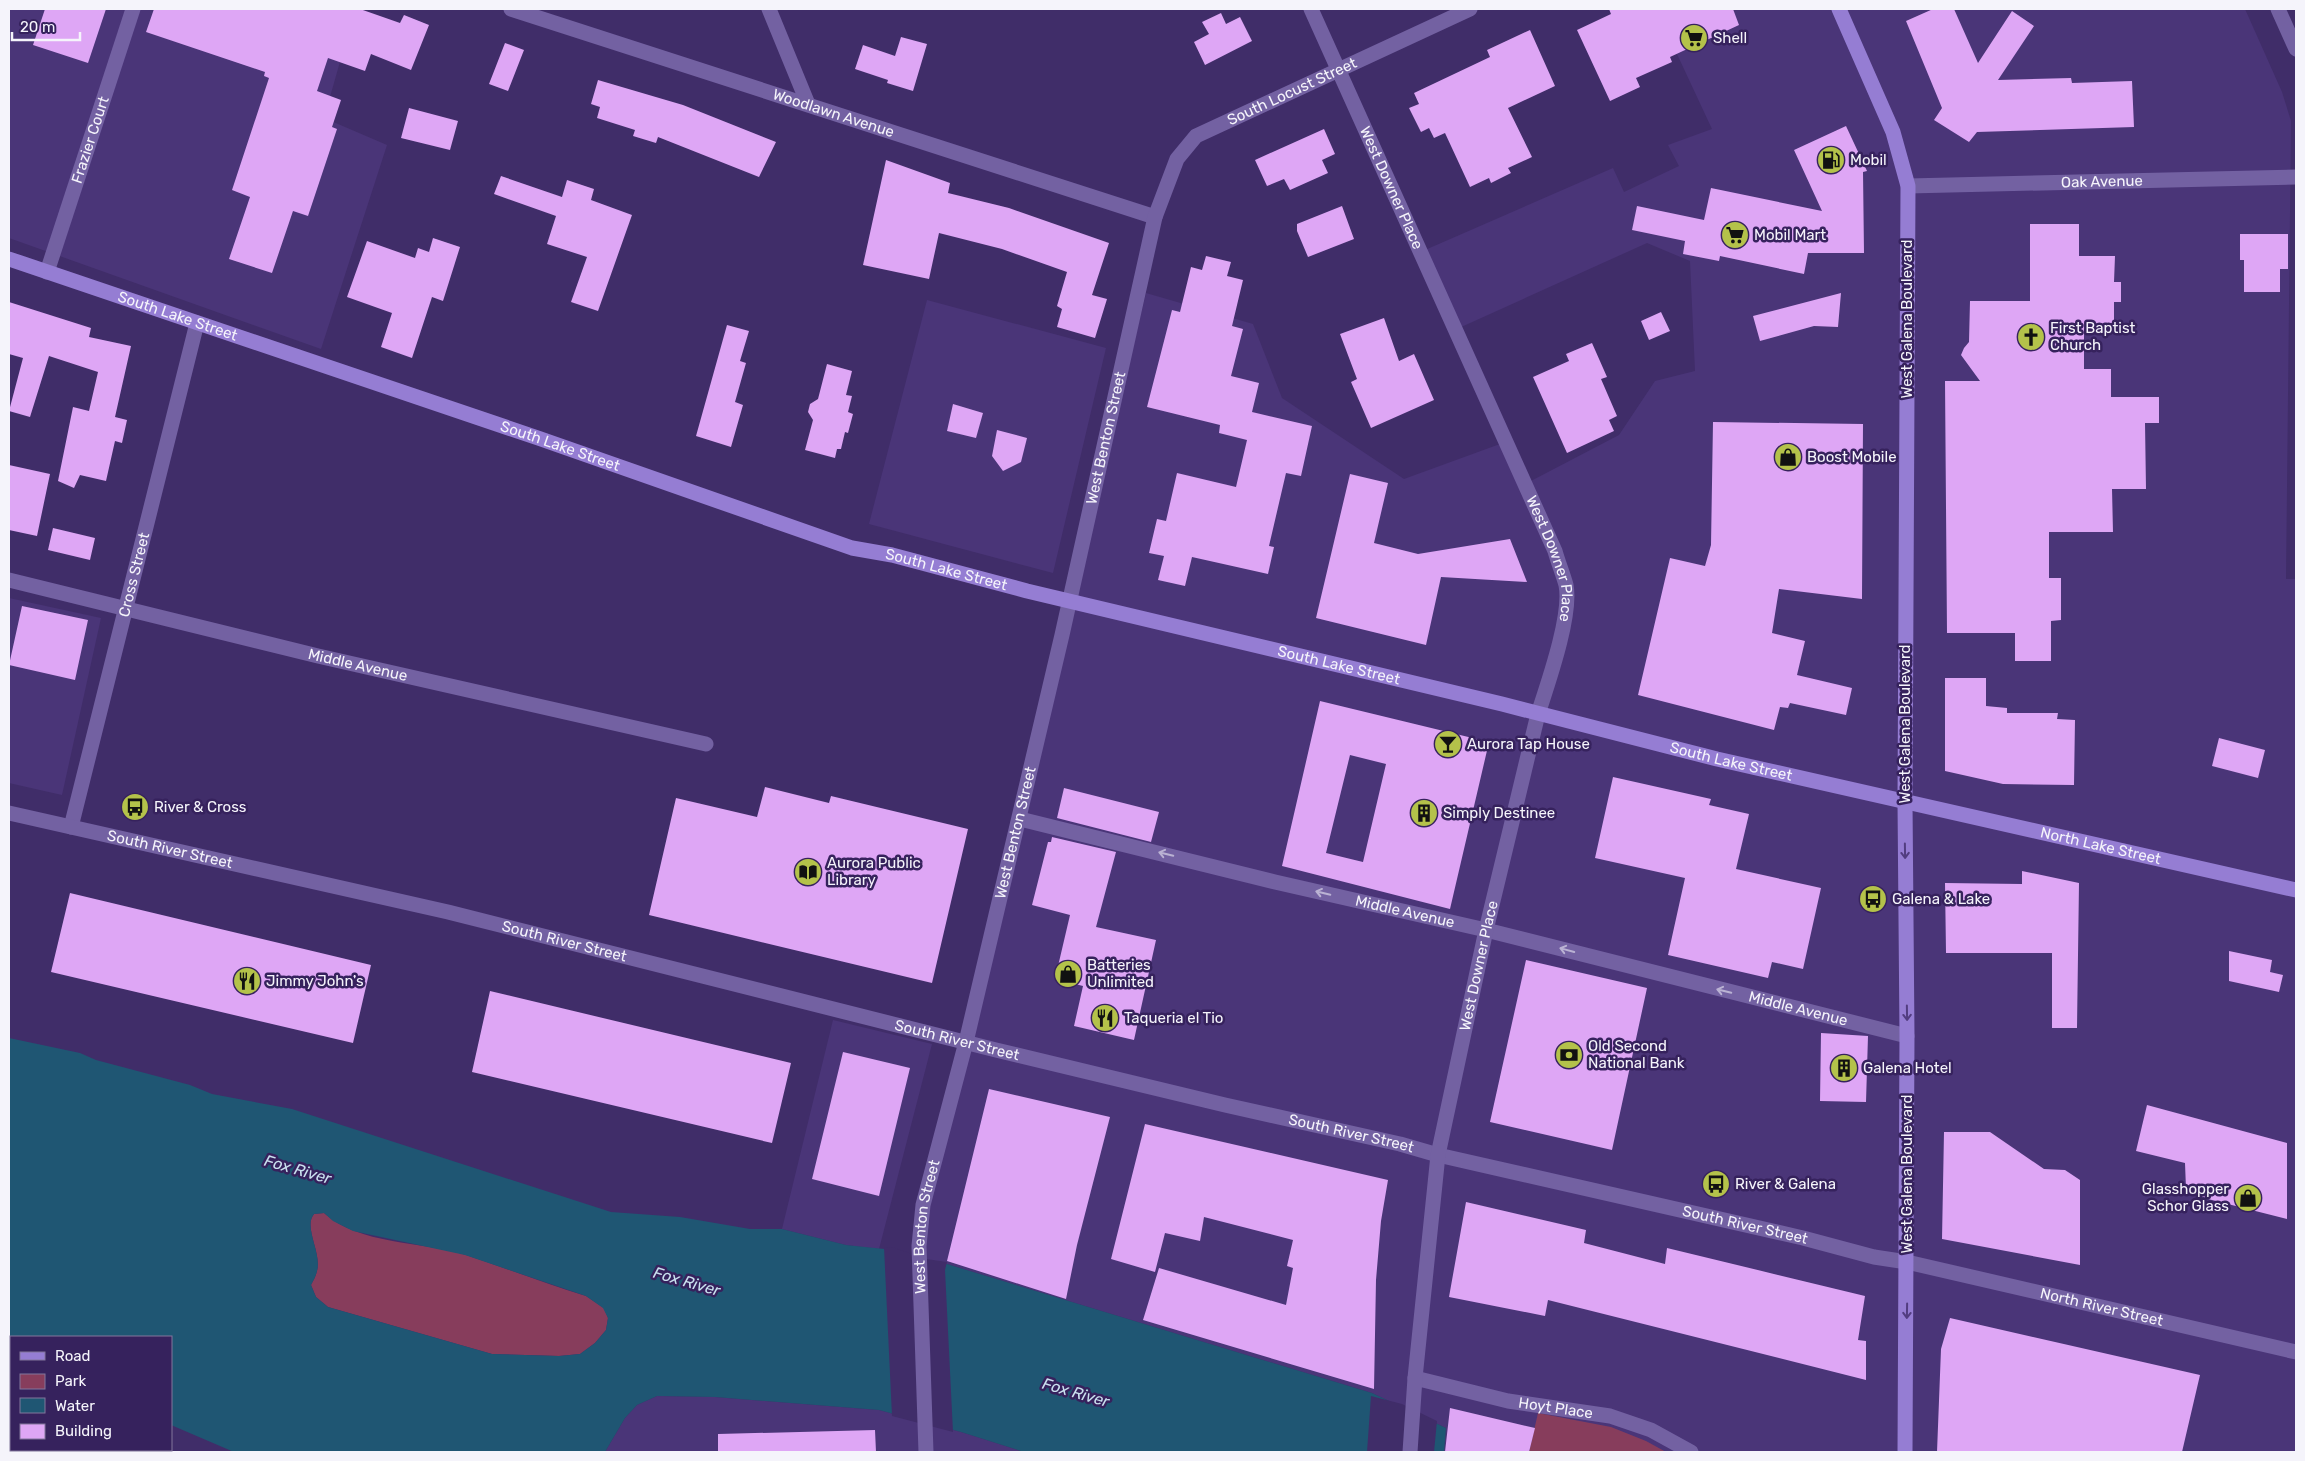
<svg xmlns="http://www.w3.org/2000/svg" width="2305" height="1461" font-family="Rubik,sans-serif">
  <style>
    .built { fill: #4a3578 }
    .green { fill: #873d5c }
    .water { fill: #1f5673; fill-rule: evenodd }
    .pier { fill: #402d69 }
    .building { fill: #dea6f5; fill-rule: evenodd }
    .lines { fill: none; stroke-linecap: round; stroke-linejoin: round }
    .street { stroke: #7361a2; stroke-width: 15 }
    .secondary { stroke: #7361a2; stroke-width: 15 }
    .primary { stroke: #957dd3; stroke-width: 15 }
    .oneway { stroke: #523d80 }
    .oneway2 { stroke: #bab2d3 }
    .labels { text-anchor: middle; stroke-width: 5; stroke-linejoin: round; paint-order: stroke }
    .poi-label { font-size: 15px; fill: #f5f4fb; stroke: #36225d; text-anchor: start }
    .street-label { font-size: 15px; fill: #f5f4fb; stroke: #36225d }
    .water-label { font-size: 16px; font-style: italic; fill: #cae1ef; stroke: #36225d }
  </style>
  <rect width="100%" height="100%" fill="#402d69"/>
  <!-- built -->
  <path class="built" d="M9,9h346l-31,109 63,27 -66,204 -312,-111z
    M1656,9h589l37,83 9,29 -5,458h10v873h-852l2,-24 -74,-35 -425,-129 -22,-2 -6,-16 227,-953 107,31 29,74 122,81 107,-39 18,42 90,-47 36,-54 40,-10 -5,-110 -43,-18 -188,85 -34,-78 188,-82 11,24 55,-26 -11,-21 44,-16z
    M927,300l179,48 -53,225 -184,-49z
    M9,598l92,20 -39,177 -53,-12z
    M833,1020l99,24 -53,205 -33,-4 -64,-16z
    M657,1396l58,1 164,13 82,22 63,20h-419l20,-34 12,-13z"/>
  <!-- green -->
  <path class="green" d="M324,1213c35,32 97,28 142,42 40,13 80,29 120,41l18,12 4,10 -2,12 -11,13 -15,11 -21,2 -67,-2 -164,-47 -12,-10 -5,-12c2,-4 5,-9 6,-14 5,-18 -14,-44 -3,-57z
    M1538,1413l73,14 35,14 20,11h-137z"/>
  <!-- water -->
  <path class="water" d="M9,1038l71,15 16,7 94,25 22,9 80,15 319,103 69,5 70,12h32l64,16 48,5 31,12 22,2 425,129 74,35 -2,24h-420l-63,-20 -82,-22 -164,-13 -58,-1 -20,9 -12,13 -20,34h-371l-63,-27v-88h-160v27l-2,-1zM324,1213l9,8 20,10 112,24 121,41 17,12 5,10 -2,12 -11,13 -15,11 -21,2 -67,-2 -164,-47 -12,-10 -5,-12c2,-4 5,-9 6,-14 5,-18 -14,-44 -3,-57z"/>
  <!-- pier -->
  <path class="pier" d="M884,1247l11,1 31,11 21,3 -2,8 8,162 -61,-16z
    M1371,1396l31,8 35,17 -3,31h-67z"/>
  <!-- building -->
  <path class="building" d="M45,9h61l-18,54 -55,-18z
    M154,9h206l40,14 4,-8 25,10 -18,45 -40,-16 -6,17 -37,-13 -11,33 24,9 -9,27 5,2 -29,87 -15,-5 -21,62 -43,-14 21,-62 -18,-7 37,-112 -5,-2 1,-4 -119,-40z
    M1609,9h124l6,16 -69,32 2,5 -36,16 4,9 -30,14 -33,-71 34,-16z
    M1933,9h21l24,54 34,-52 22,15 -36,54 73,-2 1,5 60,-2 2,46 -157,5 -8,10 -35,-22 8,-12 -36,-87z
    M1221,13l5,11 14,-7 12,24 -47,24 -11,-23 15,-8 -7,-12z
    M1530,30l25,56 -47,22 24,49 -24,11 3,5 -20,10 -2,-5 -19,9 -25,-54 -11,5 -5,-10 -8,4 -12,-24 10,-4 -5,-11 76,-36 -3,-7z
    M901,37l26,7 -14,47 -26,-8 1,-3 -33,-11 8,-24 32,11z
    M505,43l19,7 -16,41 -19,-7z
    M598,80l85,25 93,37 -17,35 -101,-40 -2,6 -23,-7 2,-6 -38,-12 3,-11 -9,-3z
    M409,108l49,13 -8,29 -49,-12z
    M1846,126l21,45 -4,1 1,81h-56l-4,21 -84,-18 -1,5 -36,-7 2,-13 -53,-11 5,-24 67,14 7,-32 111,23 -28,-61z
    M1324,129l11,25 -13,6 6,13 -38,17 -6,-11 -17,7 -12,-26z
    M886,160l64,23 -2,10 61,15 100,35 -17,52 15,4 -12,39 -38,-11 5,-18 -5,-3 10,-34 -65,-23 -63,-16 -10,46 -66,-14z
    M501,176l61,21 5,-17 27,9 -3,11 41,15 -34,96 -27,-9 16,-45 -40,-13 9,-28 -62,-22z
    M1342,206l12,33 -46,18 -11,-26v-7z
    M2030,224h49v32h36l-1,26h7v20h-7v27h-30v40h27v28h48v26h-14l1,66h-34l1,43h-64v46h12v42l-10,1v40h-36v-28h-68l-2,-252h35l-19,-26 3,-7 5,-6 1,-41h60z
    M2240,234h48v35h-8v23h-36v-32h-4z
    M433,238l27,9 -17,54 -11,-4 -20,61 -31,-11 11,-34 -45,-16 20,-56 48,17 3,-10 11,4z
    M1206,256l25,6 -4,14 16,4 -11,46 11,3 -12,47 28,7 -7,29 60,14 -11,50 -15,-3 -17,73 5,1 -6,27 -76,-17 -7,29 -27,-6 6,-24 -15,-3 8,-34 9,2 11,-48 59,14 11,-47 -28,-7 1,-8 -73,-18 25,-97 8,2 11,-45 11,3z
    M1841,293l-3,34 -24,-1 -54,15 -7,-25z
    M9,302l82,26 -2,9 42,9 -16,71 12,3 -5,23 -7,-2 -9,40 -26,-6 -6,13 -16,-7 15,-74 16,4 9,-39 -49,-16 -19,61 -21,-6 14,-53 -14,-4z
    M1661,312l9,19 -21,9 -8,-19z
    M1384,318l15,43 15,-7 20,46 -63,28 -20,-46 6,-3 -17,-45z
    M727,325l22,6 -9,30 6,2 -11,39 8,3 -12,42 -35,-11z
    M1592,343l15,34 -6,2 16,37 -8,4 5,11 -47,22 -34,-76 36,-16 -3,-7z
    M827,364l25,7 -6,24 6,1 -4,16 5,2 -5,19 -3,-1 -4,17h-4l-2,9 -30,-8 8,-30 -5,-8 2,-8 8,-5z
    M953,404l30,9 -7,25 -29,-7z
    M1713,422l150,2 -1,175 -83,-10 -7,44 33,8 -8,34 55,13 -6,27 -56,-12 -2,5 -8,-1 -6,23 -136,-35 32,-137 35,8 6,-21z
    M997,430l30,8 -6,24 -18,9 -11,-15z
    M9,465l41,9 -13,62 -28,-6z
    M1350,474l38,9 -14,60 44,11 92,-15 17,43 -86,-5 -15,68 -110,-27z
    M53,528l42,10 -5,22 -42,-10z
    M22,606l66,14 -13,60 -66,-15z
    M1945,678h41v28l21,2v5h51l-1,6 18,1 -1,65 -71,-1 -58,-13z
    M1320,701l169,41 -39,167 -168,-43zM1350,755l36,9 -23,98 -37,-9z
    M2219,738l46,12 -7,28 -46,-12z
    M1613,777l98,22 -2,6 40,9 -13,55 85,19 -18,81 -31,-7 -4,16 -100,-23 17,-77 -90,-20z
    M765,787l64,16 2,-7 137,33 -36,154 -283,-68 27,-117 81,19z
    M1064,788l95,24 -8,30 -94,-24z
    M1052,837l64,15 -20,75 60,13 -22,100 -60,-14 9,-40 -28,-7 15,-64 -38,-10 16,-63h3z
    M2022,871l57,12 -2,145h-25v-75h-106l-1,-70 77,1z
    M70,893l301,72 -18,78 -302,-71z
    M2229,951l43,9 -2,12 13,3 -4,17 -50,-11z
    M1526,960l121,28 -35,162 -122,-28z
    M490,991l301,72 -19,80 -300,-71z
    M1821,1033l47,3 -2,66 -46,-1z
    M843,1052l67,16 -31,128 -67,-17z
    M989,1089l121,28 -33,128 -11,54 -119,-38z
    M2147,1105l140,38v76l-79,-20 -22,-10 -1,-26 -49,-12z
    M1145,1124l243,56 -7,41 -5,59 -2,109 -231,-69 16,-52 127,37 7,-37 -6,-2 6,-26 -89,-23 -4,24 -35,-8 -10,39 -44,-13z
    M1944,1132h46l54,37 21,1 15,10v85l-138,-26z
    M1466,1202l120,28 -2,13 81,21 2,-16 198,48 -7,44 8,1v39l-318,-80 -3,16 -96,-19z
    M1950,1318l250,57 -18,77h-245l4,-103z
    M1450,1408l85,20 -6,24h-84z
    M875,1430l1,22h-158v-18z"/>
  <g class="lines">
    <!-- street -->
    <g class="street">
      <path id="s1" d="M511,9l644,208"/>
      <path d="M769,9l39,95"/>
      <path id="s2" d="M1311,9l244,542c3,11 8,23 11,34 6,30 -18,98 -28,129"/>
      <path d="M2278,9l18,40"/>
      <path id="s3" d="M1908,186l388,-9"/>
      <path id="s4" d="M47,272l86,-263"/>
      <path id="s5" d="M9,580l309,76 388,88"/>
      <path id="s6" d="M1020,819l255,63 211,48 421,106"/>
      <path id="s7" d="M71,827l126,-504"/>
      <path id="s8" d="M966,1042l96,-407 93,-418 22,-58 19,-23 274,-127"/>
      <path id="s9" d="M1438,1155l365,83 71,19 33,5 389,90"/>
      <path id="s10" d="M1415,1378l93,23 102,15 41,14 40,22"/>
    </g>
    <!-- secondary -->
    <g class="secondary">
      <path id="s11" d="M9,813l439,99 548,138 229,55 175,39 38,11"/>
      <path id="s12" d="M926,1452l-7,-206 4,-41 43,-163"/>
      <path id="s13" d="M1410,1452l5,-74 23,-223 48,-225 52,-216"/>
    </g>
    <!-- primary -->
    <g class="primary">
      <path d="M1839,9l54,123 15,54 -3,616 2,234 -2,416"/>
      <path id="s14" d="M9,259l529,179 314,110 40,7 135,36 475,113 215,55 579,131"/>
    </g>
  </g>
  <!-- one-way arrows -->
  <defs><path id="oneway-shaft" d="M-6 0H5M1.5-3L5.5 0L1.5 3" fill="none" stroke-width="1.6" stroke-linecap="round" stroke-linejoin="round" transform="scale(1.25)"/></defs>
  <g class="oneway">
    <use href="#oneway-shaft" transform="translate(1905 851) rotate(89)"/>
    <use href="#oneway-shaft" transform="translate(1907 1013) rotate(89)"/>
    <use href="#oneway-shaft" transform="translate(1907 1311) rotate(91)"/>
  </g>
  <g class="oneway2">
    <use href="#oneway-shaft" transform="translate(1166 854) rotate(-166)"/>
    <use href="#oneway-shaft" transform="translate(1323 893) rotate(-167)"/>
    <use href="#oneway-shaft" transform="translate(1567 950) rotate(-165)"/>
    <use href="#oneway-shaft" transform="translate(1724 991) rotate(-166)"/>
  </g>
  <!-- icons -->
  <defs>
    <g id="supermarket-disc" transform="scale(1.4375)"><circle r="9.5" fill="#b4c24a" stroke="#36225d"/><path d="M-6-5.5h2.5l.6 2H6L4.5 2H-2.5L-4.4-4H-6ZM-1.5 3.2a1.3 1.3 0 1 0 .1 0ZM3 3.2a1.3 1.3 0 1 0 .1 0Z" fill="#111"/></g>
    <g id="fuel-disc" transform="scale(1.4375)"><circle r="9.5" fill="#b4c24a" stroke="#36225d"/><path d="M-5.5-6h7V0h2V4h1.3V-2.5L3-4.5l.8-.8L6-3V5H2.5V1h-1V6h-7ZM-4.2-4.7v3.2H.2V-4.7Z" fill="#111"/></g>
    <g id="church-disc" transform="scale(1.4375)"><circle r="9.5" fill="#b4c24a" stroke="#36225d"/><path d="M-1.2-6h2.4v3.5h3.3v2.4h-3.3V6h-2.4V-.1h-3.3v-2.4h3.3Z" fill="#111"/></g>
    <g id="shop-disc" transform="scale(1.4375)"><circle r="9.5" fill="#b4c24a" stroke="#36225d"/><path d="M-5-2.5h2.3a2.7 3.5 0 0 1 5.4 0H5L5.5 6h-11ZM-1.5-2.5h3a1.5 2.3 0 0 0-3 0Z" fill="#111"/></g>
    <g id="bar-disc" transform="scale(1.4375)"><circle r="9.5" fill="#b4c24a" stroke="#36225d"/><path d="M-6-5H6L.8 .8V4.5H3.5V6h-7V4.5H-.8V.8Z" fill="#111"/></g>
    <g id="bus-disc" transform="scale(1.4375)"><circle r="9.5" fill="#b4c24a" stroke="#36225d"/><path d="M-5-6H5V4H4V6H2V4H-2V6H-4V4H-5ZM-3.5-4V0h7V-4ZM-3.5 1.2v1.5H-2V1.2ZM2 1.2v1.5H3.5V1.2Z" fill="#111"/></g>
    <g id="building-disc" transform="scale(1.4375)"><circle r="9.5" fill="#b4c24a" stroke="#36225d"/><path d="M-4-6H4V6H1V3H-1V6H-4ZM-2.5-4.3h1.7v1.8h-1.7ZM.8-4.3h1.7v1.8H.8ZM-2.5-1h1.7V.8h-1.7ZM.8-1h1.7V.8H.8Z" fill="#111"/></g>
    <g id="library-disc" transform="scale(1.4375)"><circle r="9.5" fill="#b4c24a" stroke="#36225d"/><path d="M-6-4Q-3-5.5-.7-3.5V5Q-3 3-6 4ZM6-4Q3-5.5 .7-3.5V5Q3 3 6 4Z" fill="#111"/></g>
    <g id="restaurant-disc" transform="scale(1.4375)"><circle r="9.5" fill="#b4c24a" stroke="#36225d"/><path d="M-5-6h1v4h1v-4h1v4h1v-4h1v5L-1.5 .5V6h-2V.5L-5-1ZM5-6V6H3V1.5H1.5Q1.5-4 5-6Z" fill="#111"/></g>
    <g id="bank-disc" transform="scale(1.4375)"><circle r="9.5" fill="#b4c24a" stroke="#36225d"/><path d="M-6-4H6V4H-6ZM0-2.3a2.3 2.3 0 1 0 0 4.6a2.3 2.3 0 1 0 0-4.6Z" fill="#111"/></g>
  </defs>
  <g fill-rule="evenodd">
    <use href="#supermarket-disc" x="1694" y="38"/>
    <use href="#fuel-disc" x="1831" y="160"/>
    <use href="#supermarket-disc" x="1735" y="235"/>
    <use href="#church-disc" x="2031" y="337"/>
    <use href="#shop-disc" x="1788" y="457"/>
    <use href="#bar-disc" x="1448" y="744"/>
    <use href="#bus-disc" x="135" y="807"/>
    <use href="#building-disc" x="1424" y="813"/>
    <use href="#library-disc" x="808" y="872"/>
    <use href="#bus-disc" x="1873" y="899"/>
    <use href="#shop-disc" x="1068" y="974"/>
    <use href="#restaurant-disc" x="247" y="981"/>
    <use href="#restaurant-disc" x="1105" y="1018"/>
    <use href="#bank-disc" x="1569" y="1055"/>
    <use href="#building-disc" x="1844" y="1068"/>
    <use href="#bus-disc" x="1716" y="1184"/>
    <use href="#shop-disc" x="2248" y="1198"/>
  </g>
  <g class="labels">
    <!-- poi labels -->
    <g class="poi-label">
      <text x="1713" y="43">Shell</text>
      <text x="1850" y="165">Mobil</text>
      <text x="1754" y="240">Mobil Mart</text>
      <text x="2050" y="333">First Baptist<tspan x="2050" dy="17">Church</tspan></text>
      <text x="1807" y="462">Boost Mobile</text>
      <text x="1467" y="749">Aurora Tap House</text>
      <text x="154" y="812">River &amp; Cross</text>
      <text x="1443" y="818">Simply Destinee</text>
      <text x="827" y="868">Aurora Public<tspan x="827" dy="17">Library</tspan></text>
      <text x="1892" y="904">Galena &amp; Lake</text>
      <text x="1087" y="970">Batteries<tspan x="1087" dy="17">Unlimited</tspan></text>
      <text x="266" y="986">Jimmy John's</text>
      <text x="1124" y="1023">Taqueria el Tio</text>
      <text x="1588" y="1051">Old Second<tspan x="1588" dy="17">National Bank</tspan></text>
      <text x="1863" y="1073">Galena Hotel</text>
      <text x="1735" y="1189">River &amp; Galena</text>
      <text x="2229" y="1194" text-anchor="end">Glasshopper<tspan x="2229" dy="17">Schor Glass</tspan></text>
    </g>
    <!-- street labels -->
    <g class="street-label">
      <text dy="5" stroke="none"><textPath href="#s8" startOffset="1044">South Locust Street</textPath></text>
      <text dy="5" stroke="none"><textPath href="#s1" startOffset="339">Woodlawn Avenue</textPath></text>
      <text dy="5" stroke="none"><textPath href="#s4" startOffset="139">Frazier Court</textPath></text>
      <text dy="5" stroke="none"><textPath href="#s3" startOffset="194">Oak Avenue</textPath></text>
      <text dy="5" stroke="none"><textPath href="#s2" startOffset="196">West Downer Place</textPath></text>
      <text dy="5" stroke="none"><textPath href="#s14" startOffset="178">South Lake Street</textPath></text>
      <text transform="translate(1907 319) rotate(-90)" y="5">West Galena Boulevard</text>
      <text dy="5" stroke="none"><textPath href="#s8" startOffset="620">West Benton Street</textPath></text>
      <text dy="5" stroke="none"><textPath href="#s14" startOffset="582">South Lake Street</textPath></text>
      <text dy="5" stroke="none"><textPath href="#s2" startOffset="601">West Downer Place</textPath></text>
      <text dy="5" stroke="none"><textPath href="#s14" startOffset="988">South Lake Street</textPath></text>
      <text dy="5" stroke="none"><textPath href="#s7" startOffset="260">Cross Street</textPath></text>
      <text dy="5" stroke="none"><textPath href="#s5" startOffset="359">Middle Avenue</textPath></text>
      <text dy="5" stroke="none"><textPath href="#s14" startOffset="1392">South Lake Street</textPath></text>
      <text transform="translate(1905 724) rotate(-90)" y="5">West Galena Boulevard</text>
      <text dy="5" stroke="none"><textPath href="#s14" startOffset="1796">South Lake Street</textPath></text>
      <text dy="5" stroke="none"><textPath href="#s8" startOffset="215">West Benton Street</textPath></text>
      <text dy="5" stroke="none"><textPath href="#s14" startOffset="2175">North Lake Street</textPath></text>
      <text dy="5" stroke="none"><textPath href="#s11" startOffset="165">South River Street</textPath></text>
      <text dy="5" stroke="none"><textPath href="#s6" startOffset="396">Middle Avenue</textPath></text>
      <text dy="5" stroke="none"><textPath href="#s11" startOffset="570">South River Street</textPath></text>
      <text dy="5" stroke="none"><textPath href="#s13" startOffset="492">West Downer Place</textPath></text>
      <text dy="5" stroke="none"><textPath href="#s6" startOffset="801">Middle Avenue</textPath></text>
      <text dy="5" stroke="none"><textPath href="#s11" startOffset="975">South River Street</textPath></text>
      <text dy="5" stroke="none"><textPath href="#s11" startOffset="1380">South River Street</textPath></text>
      <text transform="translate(1907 1174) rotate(-90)" y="5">West Galena Boulevard</text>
      <text dy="5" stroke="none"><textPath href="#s9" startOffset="315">South River Street</textPath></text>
      <text dy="5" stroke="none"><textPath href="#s12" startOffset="226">West Benton Street</textPath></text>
      <text dy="5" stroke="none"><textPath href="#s9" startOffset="681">North River Street</textPath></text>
      <text dy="5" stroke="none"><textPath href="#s10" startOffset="144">Hoyt Place</textPath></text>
    </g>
    <!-- water labels -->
    <g class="water-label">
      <text transform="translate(298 1169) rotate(16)" y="6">Fox River</text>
      <text transform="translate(687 1281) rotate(16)" y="6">Fox River</text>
      <text transform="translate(1076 1392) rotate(16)" y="6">Fox River</text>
    </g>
  </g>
  <!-- border -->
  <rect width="2305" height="1461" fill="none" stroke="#f5f4fb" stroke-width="20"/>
  <!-- legend -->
  <rect x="10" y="1336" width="162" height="115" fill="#36225d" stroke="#82769c"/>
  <rect x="20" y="1352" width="25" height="8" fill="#957dd3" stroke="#82769c"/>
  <text x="55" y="1361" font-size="15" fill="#f5f4fb">Road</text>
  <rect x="20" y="1374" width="25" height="15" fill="#873d5c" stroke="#82769c"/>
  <text x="55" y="1386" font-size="15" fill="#f5f4fb">Park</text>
  <rect x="20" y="1398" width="25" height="15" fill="#1f5673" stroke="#82769c"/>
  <text x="55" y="1411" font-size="15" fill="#f5f4fb">Water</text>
  <rect x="20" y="1424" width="25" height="15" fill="#dea6f5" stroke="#82769c"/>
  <text x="55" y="1436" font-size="15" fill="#f5f4fb">Building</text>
  <!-- scale -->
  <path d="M12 32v8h68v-8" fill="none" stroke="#f5f4fb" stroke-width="2.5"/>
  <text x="20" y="32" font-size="15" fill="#f5f4fb" stroke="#36225d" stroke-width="4" paint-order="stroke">20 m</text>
</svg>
